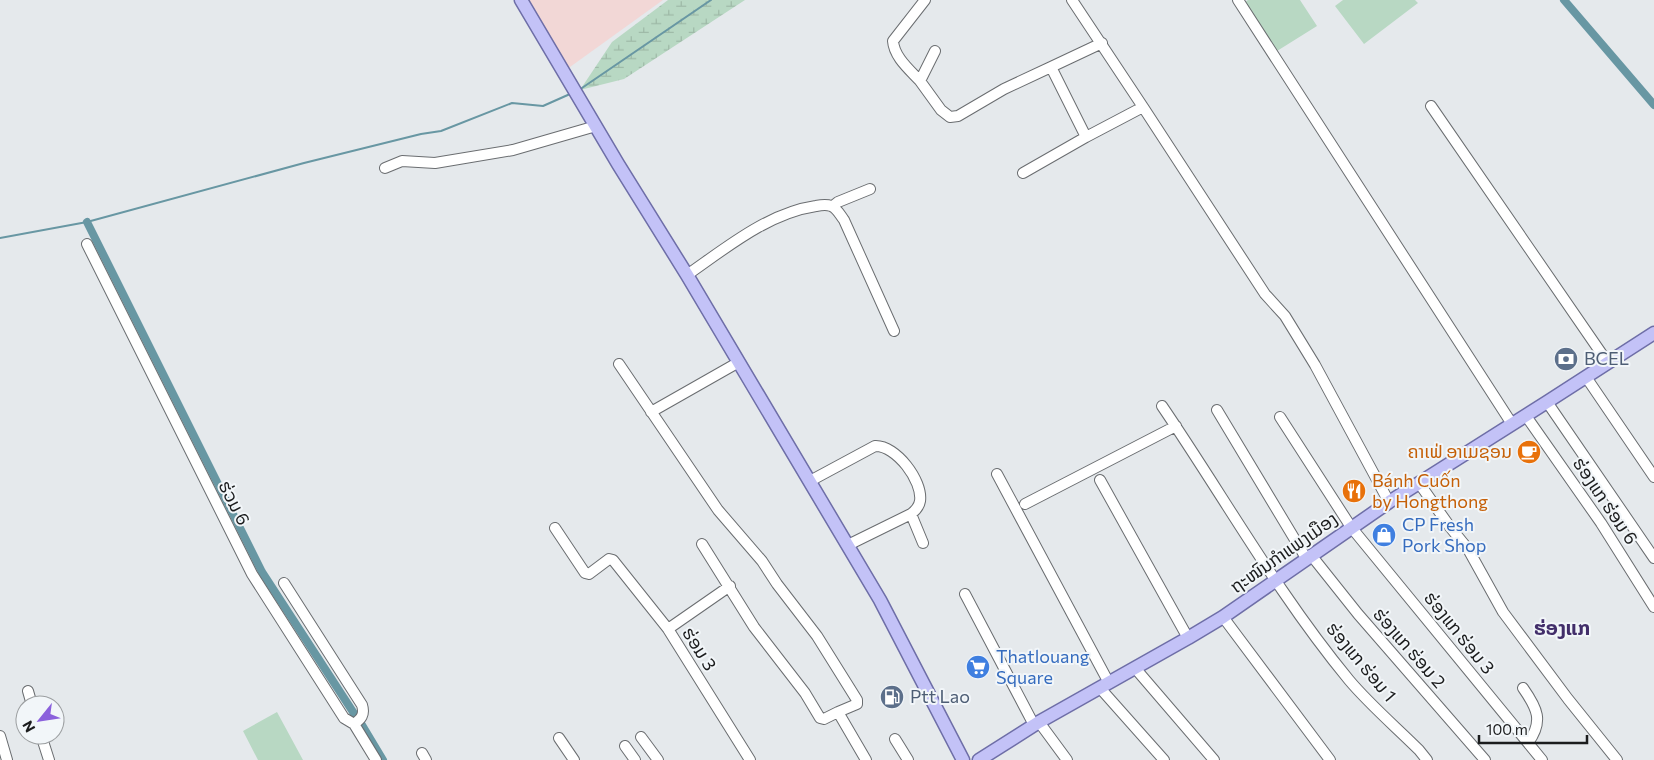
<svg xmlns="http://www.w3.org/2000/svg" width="1654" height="760" font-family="Commissioner,'Noto Sans Lao',sans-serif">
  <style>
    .industrial { fill: #f2d7d6 }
    .grass { fill: #b8d8c3 }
    .wetland { fill: url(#wetland-marsh) }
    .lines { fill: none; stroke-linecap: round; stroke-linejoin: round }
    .stream { stroke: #6897a3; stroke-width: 2 }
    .canal { stroke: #6897a3; stroke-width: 8 }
    .minor-casing { stroke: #6a6d70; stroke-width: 12 }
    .major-casing { stroke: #6e6ea7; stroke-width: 15 }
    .minor { stroke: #fff; stroke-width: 10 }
    .major { stroke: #c3c2f7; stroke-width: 12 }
    .labels { text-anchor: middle; stroke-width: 4; stroke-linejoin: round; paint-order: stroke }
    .service-label { font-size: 18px; fill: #4e5e75; stroke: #f2f6f9; text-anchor: start }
    .food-label { font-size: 18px; fill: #c56008; stroke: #f2f6f9; text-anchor: end }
    .street-label { font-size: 18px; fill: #1b1c1d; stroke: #f2f6f9 }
    .shop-label { font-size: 18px; fill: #366cbe; stroke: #f2f6f9; text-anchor: start }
    .quarter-label { font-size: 20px; font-weight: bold; fill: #422e6a; stroke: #f2f6f9 }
  </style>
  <defs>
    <pattern id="wetland-marsh" width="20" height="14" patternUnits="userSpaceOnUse" patternTransform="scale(1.25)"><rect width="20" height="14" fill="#b8d8c3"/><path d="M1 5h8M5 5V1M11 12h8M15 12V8" fill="none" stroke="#9eb9a7"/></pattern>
  </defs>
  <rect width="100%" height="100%" fill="#e5e9ec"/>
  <!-- industrial -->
  <path class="industrial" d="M521,0h142l-100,72z"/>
  <!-- grass -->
  <path class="grass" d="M1248,0h52l17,26 -40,25 -32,-49z
    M1343,0h72l3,3 -54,41 -29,-38z
    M277,712l26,48h-45l-15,-29z"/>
  <!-- wetland -->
  <path class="wetland" d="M668,0h77l-121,79 -44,11 32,-48z"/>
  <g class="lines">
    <!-- stream -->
    <path class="stream" d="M579,90l132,-90
      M0,238l87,-16 217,-59 117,-29 20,-3 71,-28 31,3 27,-12"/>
    <!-- canal -->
    <path class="canal" d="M1564,0l90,105
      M87,222l175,350 93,143
      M362,725l21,35"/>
    <!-- minor casing -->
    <g class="minor-casing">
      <path id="minor" d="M1072,0l71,107
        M1238,0l274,424
        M935,51l-15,30 21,29 9,7 8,-1 46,-27 47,-22 35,70 57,-30 122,187 20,22 30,49 74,137
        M1051,67l51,-24
        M920,81c-10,-11 -26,-24 -27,-40l32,-41
        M1431,106l177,257
        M385,168l17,-7 33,2 78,-13 83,-24
        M1023,173l63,-36
        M833,206l5,-4 32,-13
        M87,244l165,330 92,144 10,6 22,36
        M687,275c39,-27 81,-62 129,-69 5,-1 10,-2 15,0 6,2 9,9 13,14l50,111
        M619,364l99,146 44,51 15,23 40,52 40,64v4l-19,8 28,48
        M1586,377l68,100
        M1547,402l107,156
        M1162,406c62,91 116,188 187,274 21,25 47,47 70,70l8,10
        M1217,410l89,148
        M651,412l88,-50
        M1526,416l75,107 53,84
        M1280,417l71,110 191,233
        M997,474l112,209
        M1100,480l88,158
        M810,481l65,-35c21,-1 48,35 45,55 -1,6 -5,10 -9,13l-63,31
        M1419,483l31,44 18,22 35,63 65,87 49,61
        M1025,504l151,-78
        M911,514l12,29
        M555,528l30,45 4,1 20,-15 4,1 55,69 82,131
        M702,544l52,83 51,66 15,25 4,1 14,-7
        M1311,555l47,59 127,146
        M284,583l78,122c3,10 -1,14 -8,19
        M965,594l69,131
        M1223,617l107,143
        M668,629l62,-43
        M1135,668l79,92
        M1100,688l64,72
        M1523,688c14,20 21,33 5,55
        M28,691l4,14
        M1039,722l28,38
        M41,735l8,25
        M0,736l7,24
        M641,737l17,23
        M559,738l15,22
        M895,739l13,21
        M625,746l10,14
        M422,753l4,7"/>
    </g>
    <!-- major casing -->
    <g class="major-casing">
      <path id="major" d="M521,0l97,164 69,111 193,325 83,160
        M979,760l60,-38 149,-84 35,-21 166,-115 158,-100 107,-69"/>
    </g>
    <!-- minor -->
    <use href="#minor" class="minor"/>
    <!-- major -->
    <use href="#major" class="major"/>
  </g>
  <!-- icons -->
  <defs>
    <g id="bank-disc" transform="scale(1.25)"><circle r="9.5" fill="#5c6f8a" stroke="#f2f6f9"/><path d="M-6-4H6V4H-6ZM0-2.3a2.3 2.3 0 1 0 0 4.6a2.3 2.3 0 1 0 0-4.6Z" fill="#fff"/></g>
    <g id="cafe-disc" transform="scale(1.25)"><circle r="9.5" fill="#e8710a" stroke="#f2f6f9"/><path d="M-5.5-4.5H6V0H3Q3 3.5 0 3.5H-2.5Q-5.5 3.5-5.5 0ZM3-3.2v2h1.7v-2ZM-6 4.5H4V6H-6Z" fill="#fff"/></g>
    <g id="restaurant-disc" transform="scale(1.25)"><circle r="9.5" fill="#e8710a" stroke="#f2f6f9"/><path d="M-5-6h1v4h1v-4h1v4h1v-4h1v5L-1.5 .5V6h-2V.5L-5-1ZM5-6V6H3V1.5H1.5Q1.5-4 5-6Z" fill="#fff"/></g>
    <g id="shop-disc" transform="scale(1.25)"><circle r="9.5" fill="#3f7fe0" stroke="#f2f6f9"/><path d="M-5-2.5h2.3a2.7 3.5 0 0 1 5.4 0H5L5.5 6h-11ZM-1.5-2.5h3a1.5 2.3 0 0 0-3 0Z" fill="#fff"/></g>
    <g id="supermarket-disc" transform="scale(1.25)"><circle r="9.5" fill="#3f7fe0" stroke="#f2f6f9"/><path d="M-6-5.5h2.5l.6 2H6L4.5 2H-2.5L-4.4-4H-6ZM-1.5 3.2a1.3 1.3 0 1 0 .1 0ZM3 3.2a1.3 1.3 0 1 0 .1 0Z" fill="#fff"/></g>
    <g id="fuel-disc" transform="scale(1.25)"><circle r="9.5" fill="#5c6f8a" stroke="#f2f6f9"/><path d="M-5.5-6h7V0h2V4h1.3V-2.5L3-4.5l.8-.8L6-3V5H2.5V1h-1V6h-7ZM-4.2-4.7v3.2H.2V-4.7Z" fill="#fff"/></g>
  </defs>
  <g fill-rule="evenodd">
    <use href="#bank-disc" x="1566" y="359"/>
    <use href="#cafe-disc" x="1529" y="452"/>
    <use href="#restaurant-disc" x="1354" y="491"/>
    <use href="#shop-disc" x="1384" y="535"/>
    <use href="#supermarket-disc" x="978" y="667"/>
    <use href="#fuel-disc" x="892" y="697"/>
  </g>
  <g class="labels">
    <!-- service labels -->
    <g class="service-label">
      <text x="1584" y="365">BCEL</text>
      <text x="910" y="703">Ptt Lao</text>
    </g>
    <!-- food labels -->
    <g class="food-label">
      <text x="1512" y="458">ຄາເຟ່ ອາເມຊອນ</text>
      <text x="1372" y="487" text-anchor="start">Bánh Cuốn<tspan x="1372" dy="21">by Hongthong</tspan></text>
    </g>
    <!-- street labels -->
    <g class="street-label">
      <text transform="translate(1605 501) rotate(56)" y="6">ຮ່ອງແກ ຮ່ອມ 6</text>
      <text transform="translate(234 503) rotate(63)" y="6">ຮ່ວມ 6</text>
      <text transform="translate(1284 553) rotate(-35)" y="6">ຖະໜົນກຳແພງເມືອງ</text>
      <text transform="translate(1459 633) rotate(51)" y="6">ຮ່ອງແກ ຮ່ອມ 3</text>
      <text transform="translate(1409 648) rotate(49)" y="6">ຮ່ອງແກ ຮ່ອມ 2</text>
      <text transform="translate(699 649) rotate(58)" y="6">ຮ່ອມ 3</text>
      <text transform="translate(1361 662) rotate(50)" y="6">ຮ່ອງແກ ຮ່ອມ 1</text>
    </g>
    <!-- shop labels -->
    <g class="shop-label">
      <text x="1402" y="531">CP Fresh<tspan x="1402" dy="21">Pork Shop</tspan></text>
      <text x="996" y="663">Thatlouang<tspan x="996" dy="21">Square</tspan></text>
    </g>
    <!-- quarter labels -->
    <g class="quarter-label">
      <text x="1562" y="635">ຮ່ອງແກ</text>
    </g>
  </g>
  <!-- north arrow -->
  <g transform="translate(40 720) rotate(240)"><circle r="24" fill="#f2f6f9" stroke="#9c9fa1"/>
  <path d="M0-4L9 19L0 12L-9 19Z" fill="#8b61dc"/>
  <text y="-8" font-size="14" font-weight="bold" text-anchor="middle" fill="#1b1c1d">N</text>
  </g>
  <!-- scale -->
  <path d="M1479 735v8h108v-8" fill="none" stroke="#1b1c1d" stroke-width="2.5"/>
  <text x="1486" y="735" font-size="15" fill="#1b1c1d" stroke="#f2f6f9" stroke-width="4" paint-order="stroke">100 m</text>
</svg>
